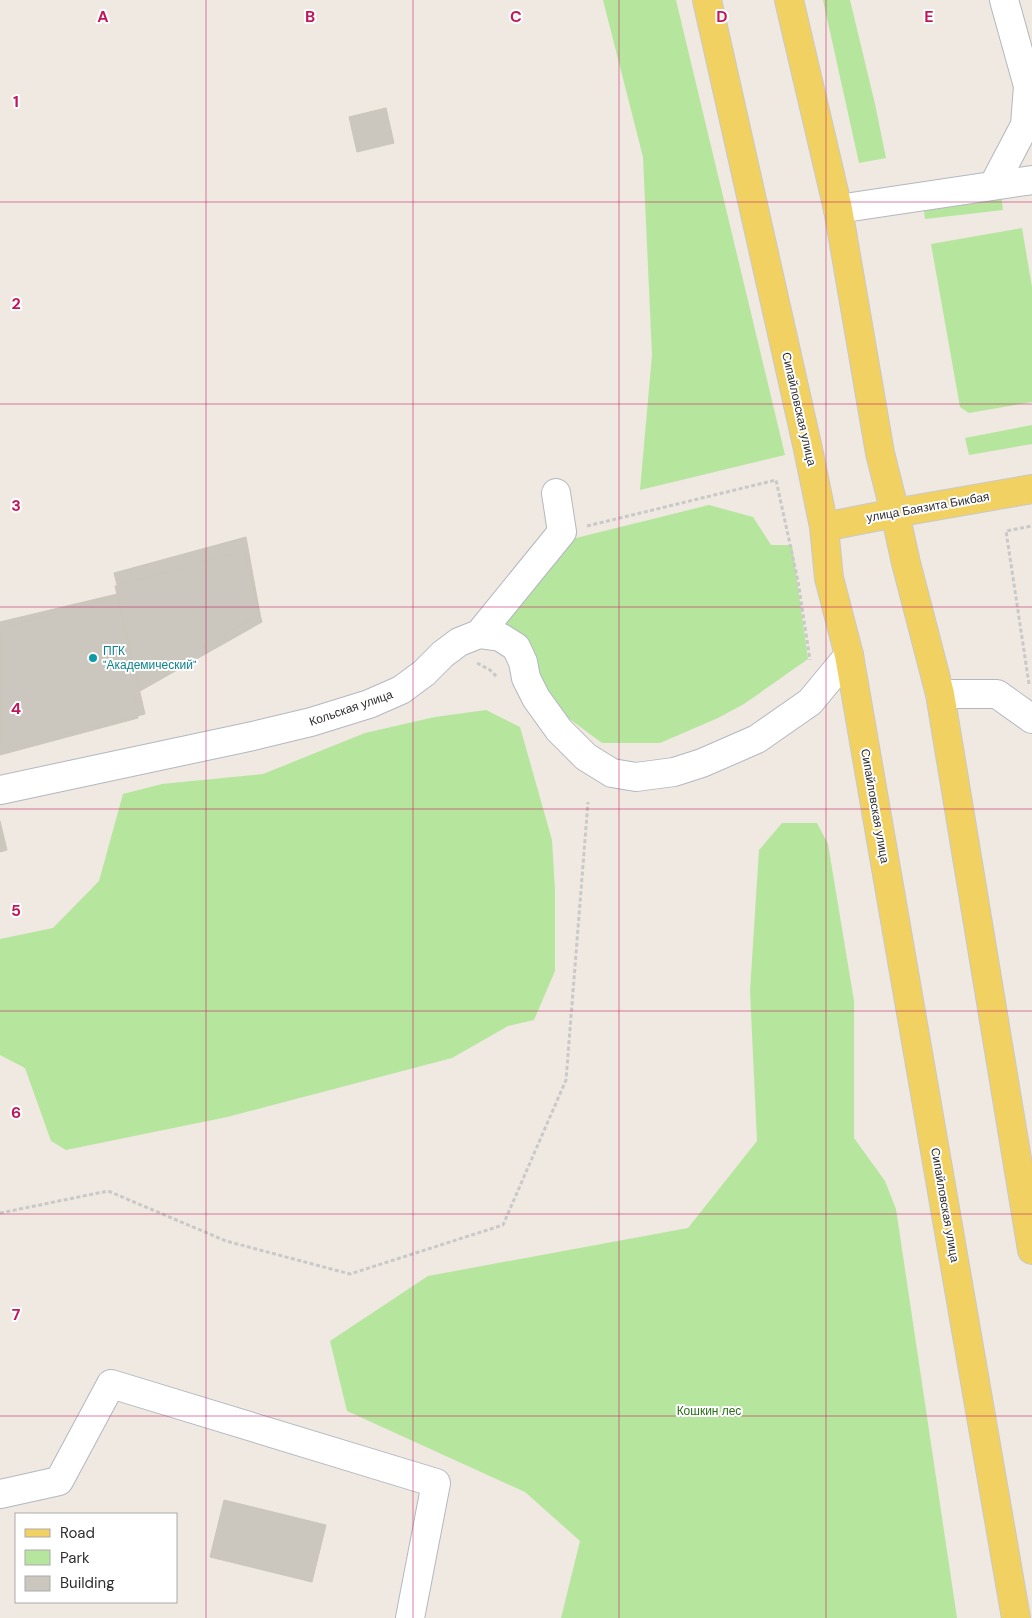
<svg xmlns="http://www.w3.org/2000/svg" width="1032" height="1618" font-family="'DM Sans',sans-serif">
  <style>
    .green { fill: #b6e59e }
    .building { fill: #cbc7bf; stroke: #cbc5ba }
    .lines { fill: none; stroke-linecap: round; stroke-linejoin: round }
    .minor-casing { stroke: #b4b7c1; stroke-width: 30 }
    .major-casing { stroke: #c9c9c9; stroke-width: 30 }
    .path { stroke: #c9c9c9; stroke-width: 3; stroke-dasharray: 4 2.5; stroke-linecap: butt }
    .minor { stroke: #fff; stroke-width: 28 }
    .major { stroke: #f2d163; stroke-width: 28 }
    .grid { fill: none; stroke: #c2185b; stroke-width: 1; stroke-opacity: 0.55 }
    .culture-dot { fill: #0f9aa8; stroke: #fff; stroke-width: 2 }
    .labels { text-anchor: middle; stroke-width: 4; stroke-linejoin: round; paint-order: stroke }
    .street-label { font-size: 12px; fill: #2e2e2e; stroke: #fff }
    .culture-label { font-size: 12px; fill: #0d838f; stroke: #fff; text-anchor: start }
    .park-label { font-size: 12px; fill: #2c6e1b; stroke: #fff }
    .grid-label { font-size: 16px; text-anchor: middle; font-weight: bold; fill: #c2185b; stroke: #fff; stroke-width: 4; stroke-linejoin: round; paint-order: stroke }
  </style>
  <rect width="100%" height="100%" fill="#efe9e1"/>
  <!-- green -->
  <path class="green" d="M603,0h73l109,455 -145,35 12,-135 -9,-198z
    M823,0h27l25,104 11,54 -27,5z
    M1001,195l2,15 -78,9 -2,-14z
    M1022,228l10,59v115l-63,11 -9,-6 -29,-163z
    M1032,425v19l-63,11 -4,-17z
    M709,505l44,12 18,28h21l16,114 -64,45 -26,14 -58,25h-58l-46,-34 -25,-54 -33,-30 70,-85z
    M486,710l34,17 32,113 3,50v81l-21,49 -26,6 -56,32 -225,59 -161,33 -15,-9 -26,-73 -25,-13v-116l53,-11 46,-47 24,-87 39,-10 101,-10 102,-41 70,-16z
    M782,823h35l11,21 26,157v137l31,43 11,28 61,409h-396l19,-77 -55,-49 -178,-81 -17,-70 98,-65 260,-48 69,-87 -7,-150 9,-141z"/>
  <!-- building -->
  <path class="building" d="M386,108l8,35 -37,9 -8,-35z
    M246,537l14,77 -126,74 4,30 -138,37v-127l120,-32 -6,-23z
    M244,551l18,71 -122,69 -25,-105z
    M117,594l28,120 -145,35v-127z
    M0,821l7,29 -7,2z
    M224,1500l102,25 -14,57 -102,-25z"/>
  <g class="lines">
    <!-- minor casing -->
    <g class="minor-casing">
      <path id="minor" d="M993,186l32,-61 3,-39 -24,-86
        M838,209l194,-29
        M479,634l83,-102 -6,-39
        M940,694h57l35,25
        M0,790l253,-54 58,-14 58,-18 32,-14 23,-17 19,-19 16,-12 20,-8 21,3 16,10 7,15 3,16 10,20 23,32 27,27 26,16 24,4 38,-5 28,-9 55,-24 53,-37 39,-47
        M0,1494l59,-13 52,-97 325,99 -26,135"/>
    </g>
    <!-- major casing -->
    <g class="major-casing">
      <path id="major" d="M707,0l101,449 16,78 5,51 20,77 167,963
        M789,0l49,209 42,244 15,60 11,50 34,131 92,556
        M824,527l71,-14 137,-24"/>
    </g>
    <!-- path -->
    <path class="path" d="M587,526l189,-46 22,101 12,79
      M477,663l13,7 8,8
      M1029,684l-23,-153 26,-5
      M0,1213l108,-22 118,50 124,33 153,-49 63,-145 22,-278"/>
    <!-- minor -->
    <use href="#minor" class="minor"/>
    <!-- major -->
    <use href="#major" class="major"/>
  </g>
  <!-- grid -->
  <path class="grid" d="M206,0v1618M413,0v1618M619,0v1618M826,0v1618M0,202h1032M0,404h1032M0,607h1032M0,809h1032M0,1011h1032M0,1214h1032M0,1416h1032"/>
  <!-- markers -->
  <circle class="culture-dot" cx="93" cy="658" r="5"/>
  <g class="labels">
    <!-- street labels -->
    <g class="street-label">
      <text transform="translate(799 409) rotate(77)" y="4">Сипайловская улица</text>
      <text transform="translate(928 507) rotate(-10)" y="4">улица Баязита Бикбая</text>
      <text transform="translate(351 708) rotate(-19)" y="4">Кольская улица</text>
      <text transform="translate(875 806) rotate(80)" y="4">Сипайловская улица</text>
      <text transform="translate(945 1205) rotate(80)" y="4">Сипайловская улица</text>
    </g>
    <!-- culture labels -->
    <g class="culture-label">
      <text x="103" y="655">ПГК<tspan x="103" dy="14">"Академический"</tspan></text>
    </g>
    <!-- park labels -->
    <g class="park-label">
      <text x="709" y="1415">Кошкин лес</text>
    </g>
  </g>
  <g class="grid-label">
    <text x="103" y="22">A</text>
    <text x="310" y="22">B</text>
    <text x="516" y="22">C</text>
    <text x="722" y="22">D</text>
    <text x="929" y="22">E</text>
    <text x="16" y="107">1</text>
    <text x="16" y="309">2</text>
    <text x="16" y="511">3</text>
    <text x="16" y="714">4</text>
    <text x="16" y="916">5</text>
    <text x="16" y="1118">6</text>
    <text x="16" y="1320">7</text>
  </g>
  <!-- legend -->
  <rect x="15" y="1513" width="162" height="90" fill="#ffffff" stroke="#ababab"/>
  <rect x="25" y="1529" width="25" height="8" fill="#f2d163" stroke="#ababab"/>
  <text x="60" y="1538" font-size="15" fill="#2e2e2e">Road</text>
  <rect x="25" y="1550" width="25" height="15" fill="#b6e59e" stroke="#ababab"/>
  <text x="60" y="1563" font-size="15" fill="#2e2e2e">Park</text>
  <rect x="25" y="1576" width="25" height="15" fill="#cbc7bf" stroke="#ababab"/>
  <text x="60" y="1588" font-size="15" fill="#2e2e2e">Building</text>
</svg>
